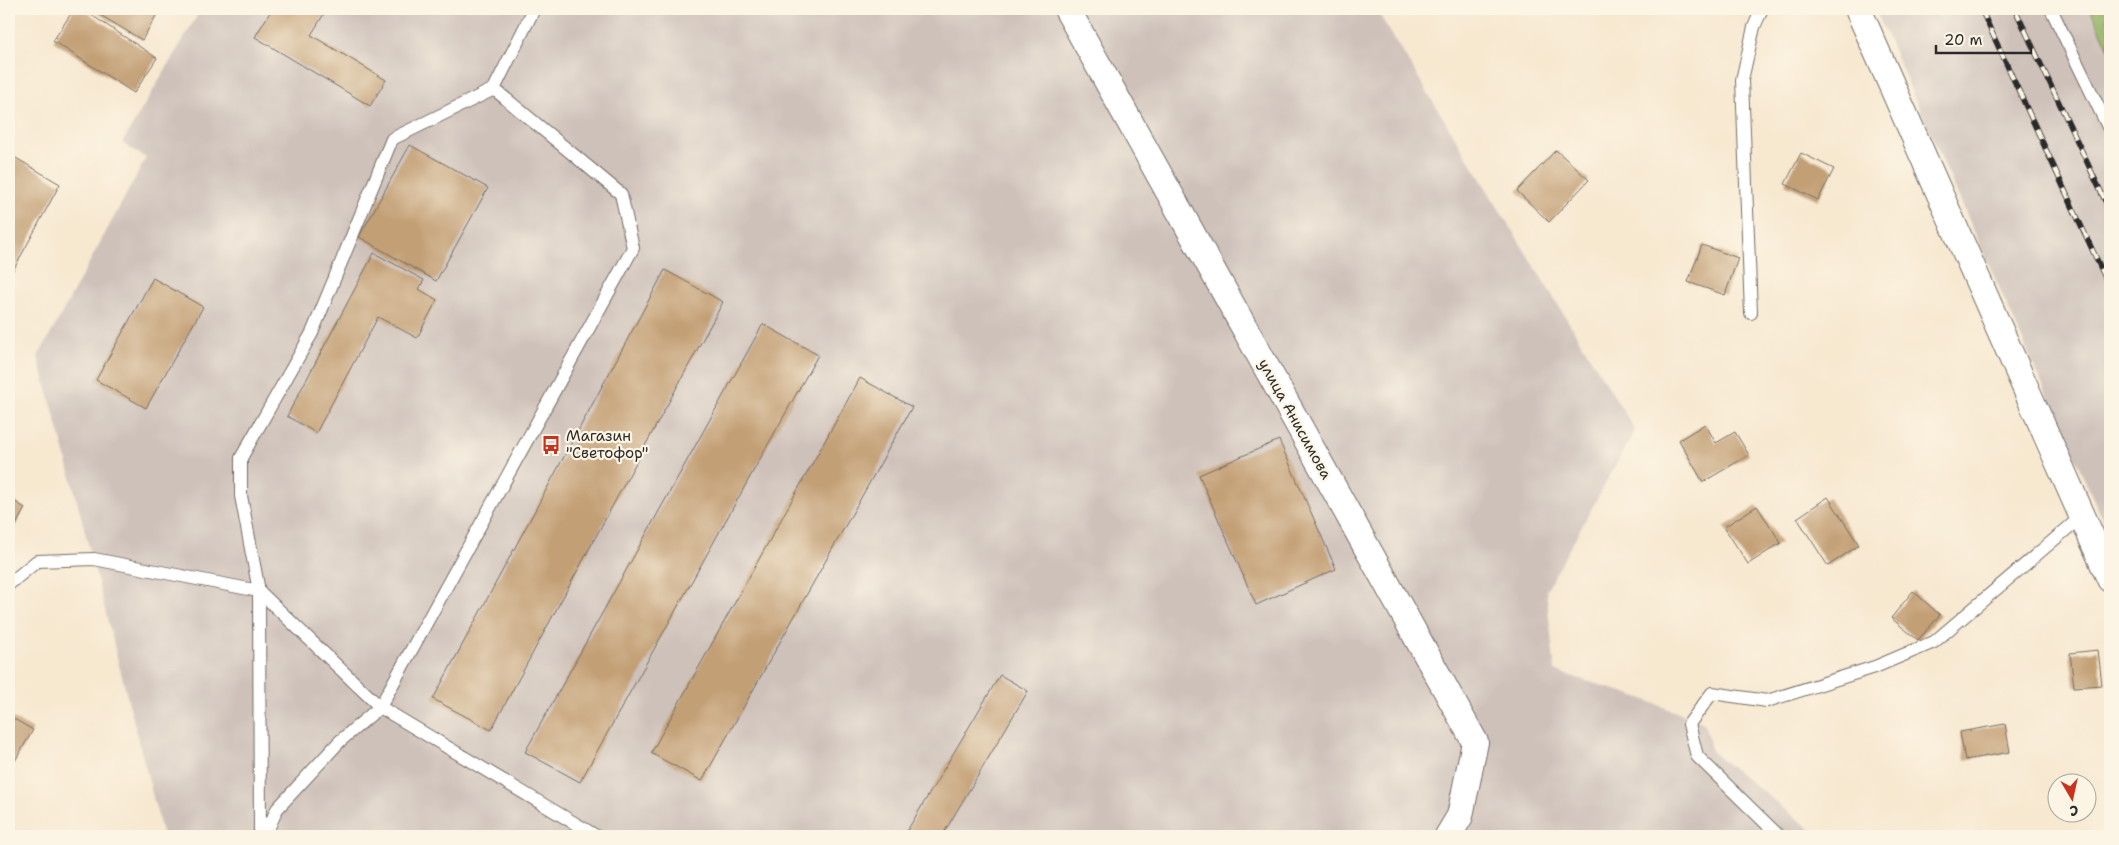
<svg xmlns="http://www.w3.org/2000/svg" width="2119" height="845" font-family="'Shantell Sans',sans-serif">
  <style>
    .industrial { fill: #cec1ba }
    .forest { fill: url(#forest-firs); stroke: #606f48 }
    .building { fill: #c29f75 }
    .lines { fill: none; stroke-linecap: round; stroke-linejoin: round }
    .lane-casing { stroke: #726d65; stroke-width: 14 }
    .street-casing { stroke: #726d65; stroke-width: 28 }
    .lane { stroke: #fff; stroke-width: 12 }
    .street { stroke: #fff; stroke-width: 26 }
    .rail-casing { stroke: #2b2b2b; stroke-width: 5.5 }
    .rail { stroke: #fcf5e5; stroke-width: 4; stroke-dasharray: 11; stroke-linecap: butt }
    .labels { text-anchor: middle; stroke-width: 4.5; stroke-linejoin: round; paint-order: stroke }
    .street-label { font-size: 15px; fill: #2b2b2b; stroke: #fcf5e5 }
    .poi-label { font-size: 15px; fill: #2b2b2b; stroke: #fcf5e5; text-anchor: start }
  </style>
  <defs>
    <pattern id="forest-firs" width="22" height="20" patternUnits="userSpaceOnUse" patternTransform="scale(1.25)"><rect width="22" height="20" fill="#94b366"/><path d="M5 1l3.5 6h-7zM16 11l3.5 6h-7z" fill="#799254"/></pattern>
  </defs>
  <rect width="100%" height="100%" fill="#fcf5e5"/>
  <filter id="ink" filterUnits="userSpaceOnUse"><feTurbulence type="fractalNoise" baseFrequency=".02" numOctaves="2"/><feDisplacementMap in="SourceGraphic" scale="10" xChannelSelector="R" yChannelSelector="G"/><feConvolveMatrix kernelMatrix="1 2 1 2 8 2 1 2 1" color-interpolation-filters="sRGB"/></filter>
  <filter id="wash" filterUnits="userSpaceOnUse"><feTurbulence type="fractalNoise" baseFrequency=".0096" numOctaves="4" result="noise"/><feDisplacementMap in="SourceGraphic" scale="20" xChannelSelector="R" yChannelSelector="G"/><feGaussianBlur stdDeviation="1.12" result="paint"/><feColorMatrix in="noise" values="0 0 0 0 0 0 0 0 0 0 0 0 0 0 0 0 0 1.4 0 .05"/><feComposite in="paint" operator="in"/></filter>
  <g filter="url(#wash)">
    <rect width="100%" height="100%" fill="#f7e8d0"/>
    <!-- industrial -->
    <path class="industrial" d="M201,9h1175l259,421 -89,161 9,80 83,26 66,26 8,29 107,84h-1656l-100,-390 -25,-89 108,-199 -24,-15z
      M1875,9h215l20,42v485z"/>
    <!-- forest -->
    <path class="forest" d="M2090,9h20v42z"/>
    <g id="blocks">
      <!-- building -->
      <path class="building" d="M74,9h8l75,49 -23,35 -81,-52z
        M90,9h70l-18,31z
        M272,9h55l-16,26 75,45 -16,26 -115,-69z
        M410,145l78,43 -52,93 -77,-44z
        M1556,150l33,30 -40,42 -32,-31z
        M1801,153l33,16 -16,31 -33,-16z
        M9,154l51,30 -51,94z
        M1702,245l36,13 -13,37 -37,-13z
        M374,253l50,27 -5,9 18,11 -20,38 -39,-21 -62,116 -29,-17z
        M665,270l58,32 -232,428 -58,-31z
        M153,278l50,29 -57,101 -50,-28z
        M763,324l55,31 -238,427 -55,-30z
        M860,378l52,29 -210,374 -51,-28z
        M1705,424l11,19 19,-11 14,23 -46,27 -24,-42z
        M1279,440l57,129 -80,36 -57,-130z
        M1828,497l31,48 -31,21 -31,-48z
        M9,498l16,10 -16,30z
        M1757,506l24,37 -33,21 -24,-37z
        M1913,591l27,24 -22,25 -27,-22z
        M2098,650l4,35 -28,2 -4,-34z
        M1000,675l28,16 -86,145h-38z
        M9,716l24,14 -24,41z
        M2005,724l5,28 -45,8 -5,-28z"/>
    </g>
  </g>
  <g filter="url(#ink)">
    <use href="#blocks" fill-opacity="0" stroke="#726d65" stroke-width="1"/>
    <g class="lines">
      <!-- lane casing -->
      <g class="lane-casing">
        <path id="lane" d="M2051,9l59,122
          M1751,313l-9,-233 12,-53 8,-18
          M9,584l28,-23 57,-2 165,32 121,116 216,129
          M260,836l-1,-245 -18,-95v-38l71,-125 80,-194 102,-50 40,-80
          M265,836l12,-27 63,-68 40,-34 253,-459 -12,-54 -127,-105
          M1779,836l-82,-80 -8,-32 23,-31 55,8 108,-34 59,-25 148,-126"/>
      </g>
      <!-- street casing -->
      <g class="street-casing">
        <path id="street" d="M1067,9l408,733 -15,74 -12,20
          M1858,9l252,570"/>
      </g>
      <!-- lane -->
      <use href="#lane" class="lane"/>
      <!-- street -->
      <use href="#street" class="street"/>
      <!-- rail casing -->
      <g class="rail-casing">
        <path id="rail" d="M1981,9l129,279
          M2015,9l95,202"/>
      </g>
      <!-- rail -->
      <use href="#rail" class="rail"/>
    </g>
  </g>
  <!-- icons -->
  <defs>
    <g id="bus-bare" transform="scale(1.5)"><path d="M-5-6H5V4H4V6H2V4H-2V6H-4V4H-5ZM-3.5-4V0h7V-4ZM-3.5 1.2v1.5H-2V1.2ZM2 1.2v1.5H3.5V1.2Z" fill="#c8321e" stroke="#fcf5e5" stroke-width="2.5" paint-order="stroke"/></g>
  </defs>
  <g fill-rule="evenodd">
    <use href="#bus-bare" x="551" y="445"/>
  </g>
  <g class="labels">
    <!-- street labels -->
    <g class="street-label">
      <text transform="translate(1295 419) rotate(61)" y="5">улица Анисимова</text>
    </g>
    <!-- poi labels -->
    <g class="poi-label">
      <text x="566" y="441">Магазин<tspan x="566" dy="17">"Светофор"</tspan></text>
    </g>
  </g>
  <!-- margin -->
  <rect width="2119" height="845" fill="none" stroke="#fcf5e5" stroke-width="30"/>
  <!-- north arrow -->
  <g transform="translate(2072 798) rotate(171)"><circle r="24" fill="#fcf5e5" stroke="#a8a49b"/>
  <path d="M0-4L9 19L0 12L-9 19Z" fill="#c8321e"/>
  <text y="-8" font-size="14" font-weight="bold" text-anchor="middle" fill="#2b2b2b">С</text>
  </g>
  <!-- scale -->
  <path d="M1936 45v8h95v-8" fill="none" stroke="#2b2b2b" stroke-width="2.5"/>
  <text x="1944" y="45" font-size="15" fill="#2b2b2b" stroke="#fcf5e5" stroke-width="4" paint-order="stroke">20 m</text>
</svg>
